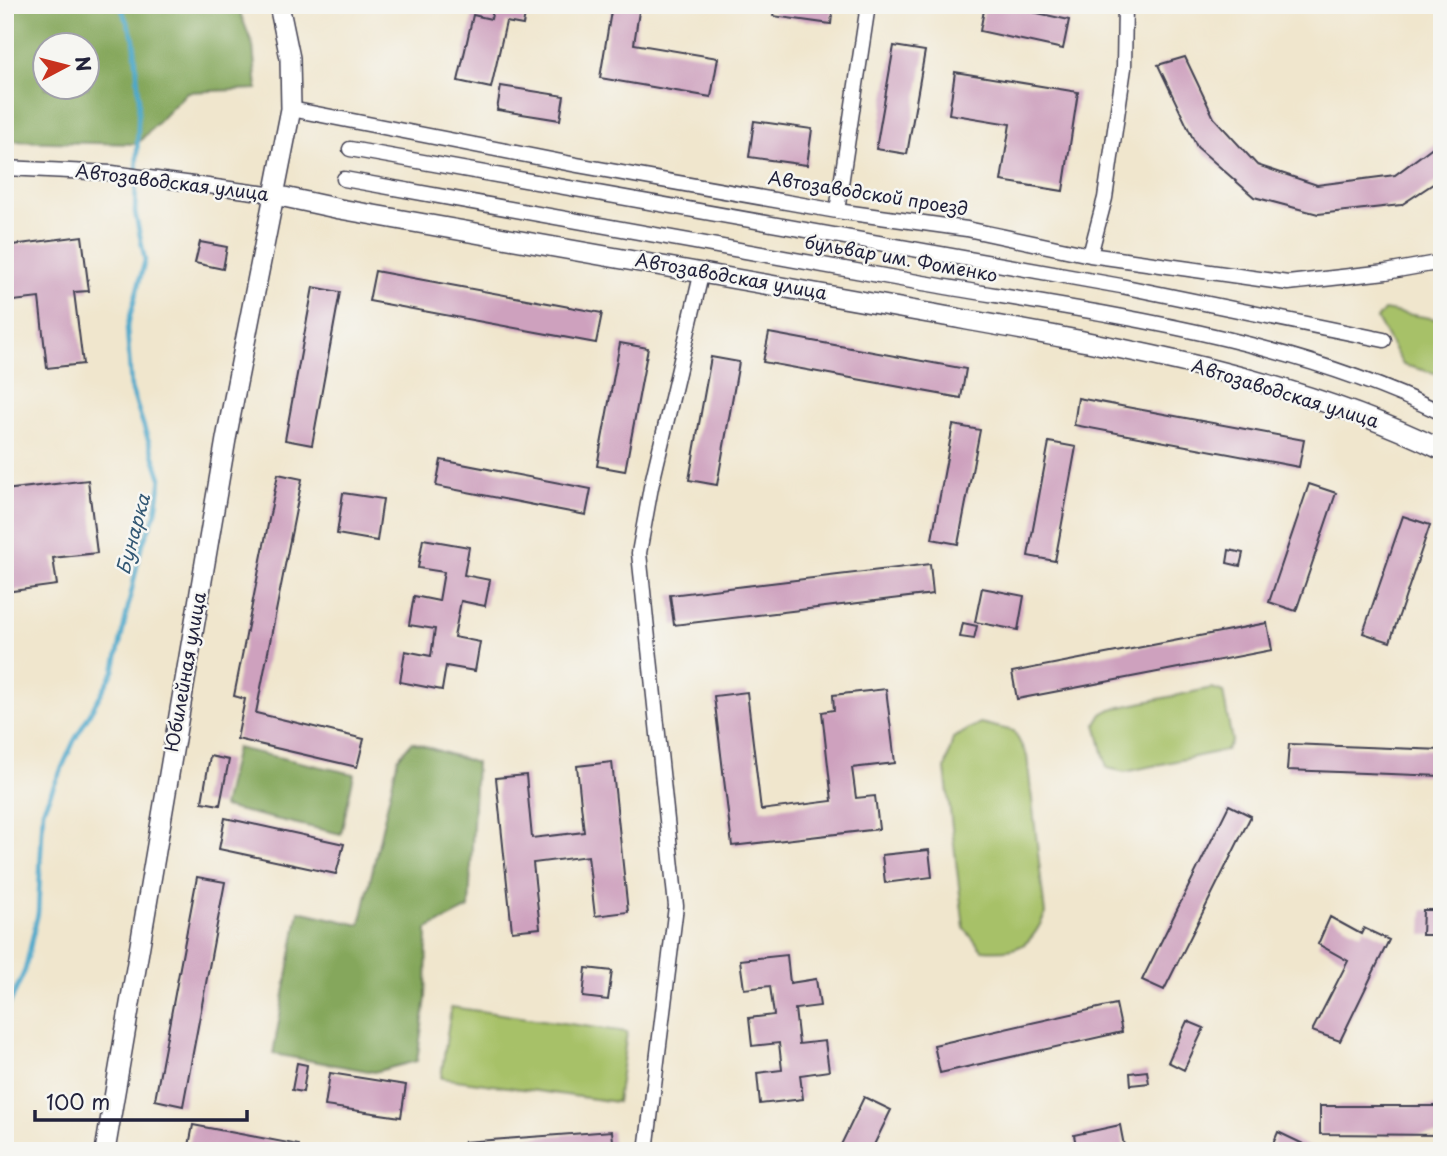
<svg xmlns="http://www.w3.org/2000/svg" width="1447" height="1156" font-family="'Playpen Sans',sans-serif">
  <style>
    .green { fill: #a7c167; stroke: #647251; stroke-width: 2 }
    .forest { fill: #85a75c; stroke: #54644c; stroke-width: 2; fill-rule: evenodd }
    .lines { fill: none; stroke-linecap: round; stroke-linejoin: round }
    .stream { stroke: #4ca8ca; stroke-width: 4.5 }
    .building { fill: #cea1be }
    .street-casing { stroke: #413f51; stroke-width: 17 }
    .secondary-casing { stroke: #413f51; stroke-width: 22 }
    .street { stroke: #fff; stroke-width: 14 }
    .secondary { stroke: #fff; stroke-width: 19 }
    .labels { text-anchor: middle; stroke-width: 5; stroke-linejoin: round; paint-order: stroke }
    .street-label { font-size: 18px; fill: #22223b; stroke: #f6f6f2 }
    .water-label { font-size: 19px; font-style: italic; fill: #335874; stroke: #f6f6f2 }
  </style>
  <rect width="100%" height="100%" fill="#f6f6f2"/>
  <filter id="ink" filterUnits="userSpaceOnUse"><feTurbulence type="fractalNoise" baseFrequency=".0143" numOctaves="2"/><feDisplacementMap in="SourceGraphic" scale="14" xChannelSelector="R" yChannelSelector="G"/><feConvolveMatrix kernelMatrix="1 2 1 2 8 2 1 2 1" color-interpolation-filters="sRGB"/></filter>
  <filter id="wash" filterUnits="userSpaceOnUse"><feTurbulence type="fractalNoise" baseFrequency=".00686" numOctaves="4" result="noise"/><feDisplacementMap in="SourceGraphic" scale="28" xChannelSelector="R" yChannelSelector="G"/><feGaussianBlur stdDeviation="1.57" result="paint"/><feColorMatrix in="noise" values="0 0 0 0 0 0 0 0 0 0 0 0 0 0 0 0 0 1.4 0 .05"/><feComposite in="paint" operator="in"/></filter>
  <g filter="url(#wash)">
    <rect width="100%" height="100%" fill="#f0e6cd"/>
    <!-- green -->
    <path class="green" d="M1384,310l58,10v55l-39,-10 -26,-46z
      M1212,688l11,4 9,49 -6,9 -101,22 -18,-4 -11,-44 6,-10 9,-5z
      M980,723l34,8 13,25 18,158c-14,33 -27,39 -63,36l-18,-22 -19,-159 8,-31z
      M451,1007l176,25 -10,70 -176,-24z"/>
    <!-- forest -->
    <path class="forest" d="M5,5h232l16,41 4,43 -70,3 -50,52 -132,-3zM46,46h42v42h-42z
      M412,742l64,21 -7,145 -42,21 -1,69 -9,63 -43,11 -101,-18 26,-143 61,14 38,-167z
      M236,748l118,26 -13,60 -118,-27z"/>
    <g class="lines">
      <!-- stream -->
      <path class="stream" d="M5,1014l20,-44 13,-57 5,-103 31,-69 40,-70 27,-123 15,-36 5,-34 -30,-90 -4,-60 18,-68 -10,-48 4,-116 -5,-57 -14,-34"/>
    </g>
    <g id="blocks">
      <!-- building -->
      <path class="building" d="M494,5h33l-4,20 -17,-3 -15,66 -33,-7 15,-66 18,4z
        M612,5h28l-6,39 84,14 -7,39 -111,-19z
        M775,5h58l-2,19 -58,-8z
        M985,5h16l68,15 -6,29 -83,-18z
        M894,46l31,5 -18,103 -31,-5z
        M1185,57l29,61 43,47 60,20 78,-10 47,-35v38l-41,27 -83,9 -64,-17 -57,-50 -39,-82z
        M955,72l123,20 -15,99 -62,-10 9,-57 -61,-10z
        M501,86l63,10 -4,24 -63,-10z
        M754,121l58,8 -5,36 -58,-8z
        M82,236l7,55 -15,1 9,72 -36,4 -8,-70 -34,4v-56z
        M200,242l27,5 -4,22 -28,-6z
        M375,271l227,42 -6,30 -227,-42z
        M313,287l27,5 -28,153 -27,-5z
        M769,333l197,36 -5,29 -198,-36z
        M620,343l28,5 -23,123 -28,-5z
        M711,357l28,5 -22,123 -28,-5z
        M1078,398l226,42 -5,27 -225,-42z
        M953,425l27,5 -22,114 -26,-5z
        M1049,442l27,5 -21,114 -27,-5z
        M441,460l150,29 -5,26 -150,-29z
        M278,474l24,5 -46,234 108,26 -7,28 -120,-28 8,-40 -11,-3z
        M88,480l9,73 -44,5 4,27 -52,7v-102z
        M1309,484l27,9 -40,118 -27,-9z
        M343,493l40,6 -6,42 -40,-7z
        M1403,516l27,9 -40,117 -27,-9z
        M423,539l46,8 -5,28 26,5 -5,26 -24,-5 -7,36 26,5 -5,29 -29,-5 -4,24 -42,-8 5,-31 26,5 4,-27 -26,-4 5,-29 25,5 5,-29 -26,-4z
        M1229,550l14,3 -3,13 -13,-3z
        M930,564l3,30 -259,31 -4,-30z
        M982,588l42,8 -6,34 -43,-8z
        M963,623l14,3 -3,13 -14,-2z
        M1267,623l5,27 -255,49 -5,-27z
        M886,689l9,74 -43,5 4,30 19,-2 4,33 -147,17 -18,-150 33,-4 14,118 71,-9 -10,-89 12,-2 -1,-15z
        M1289,744l153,6v26l-155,-6z
        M210,756l19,4 -9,45 -18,-3z
        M612,762l16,150 -33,4 -7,-60 -55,7 7,65 -28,3 -16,-153 30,-3 6,63 52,-6 -7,-66z
        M1229,805l22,11 -87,174 -22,-10z
        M225,818l119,26 -8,30 -117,-25z
        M929,850l3,27 -47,6 -3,-28z
        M197,877l28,5 -42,224 -28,-6z
        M1423,910h19v25h-20z
        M1330,917l31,17 3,-6 25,12 -49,101 -28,-10 36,-70 -30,-17z
        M787,955l3,28 26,-4 4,27 -25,3 4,35 26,-3 4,30 -29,4 3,24 -43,5 -3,-31 25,-3 -3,-27 -27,3 -3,-28 25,-3 -4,-29 -26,3 -4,-29z
        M586,968l26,3 -4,29 -25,-3z
        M1116,1004l6,28 -182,41 -6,-28z
        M1187,1021l17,7 -20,42 -16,-8z
        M297,1063l10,2 -4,27 -11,-2z
        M1147,1071l2,12 -18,2 -1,-12z
        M330,1073l76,12 -5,32 -76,-11z
        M864,1097l27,13 -20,41h-33z
        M1320,1106h122v29l-122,-1z
        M193,1125l106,20v6h-111z
        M1120,1125l5,26h-48l-3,-16z
        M612,1131l2,20h-150v-9z
        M1278,1132l40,19h-48z"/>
    </g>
  </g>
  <g filter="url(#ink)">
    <use href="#blocks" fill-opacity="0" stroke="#413f51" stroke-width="2"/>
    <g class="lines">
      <!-- street casing -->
      <g class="street-casing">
        <path id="street" d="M291,109l286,56 260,46 130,18 123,26 198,28 98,-11 56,-10
          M350,149l771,137 263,54
          M5,168l107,5 163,22
          M344,179c192,35 385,70 579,104 174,30 358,52 519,130
          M837,211l31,-206
          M1090,255l15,-57 19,-130 1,-63
          M646,1151l30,-245 -37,-353 12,-66 51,-216"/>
      </g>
      <!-- secondary casing -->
      <g class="secondary-casing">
        <path id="secondary" d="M275,195l65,14c196,34 392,68 588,104 173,31 354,59 514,137
          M105,1151l121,-712 65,-330 -1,-51 -11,-53"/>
      </g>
      <!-- street -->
      <use href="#street" class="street"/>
      <!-- secondary -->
      <use href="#secondary" class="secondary"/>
    </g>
  </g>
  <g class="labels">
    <!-- street labels -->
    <g class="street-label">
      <text transform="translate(172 183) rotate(7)" y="6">Автозаводская улица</text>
      <text transform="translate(868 194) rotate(9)" y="6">Автозаводской проезд</text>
      <text transform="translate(901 259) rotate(10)" y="6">бульвар им. Фоменко</text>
      <text transform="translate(731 277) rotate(10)" y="6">Автозаводская улица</text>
      <text transform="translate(1285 394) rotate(17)" y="6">Автозаводская улица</text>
      <text transform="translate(186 672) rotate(-80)" y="6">Юбилейная улица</text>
    </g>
    <!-- water labels -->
    <g class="water-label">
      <text transform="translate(133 534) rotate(-75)" y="7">Бунарка</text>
    </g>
  </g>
  <!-- margin -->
  <rect width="1447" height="1156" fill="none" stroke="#f6f6f2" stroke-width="28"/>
  <!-- north arrow -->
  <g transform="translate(66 66) rotate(83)"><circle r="33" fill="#f6f6f2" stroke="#a1a1a9" stroke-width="2"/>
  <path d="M0-5L12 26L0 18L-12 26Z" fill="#c8321e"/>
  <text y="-10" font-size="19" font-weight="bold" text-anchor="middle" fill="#22223b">N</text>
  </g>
  <!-- scale -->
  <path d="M35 1110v10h212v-10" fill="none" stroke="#22223b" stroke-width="3.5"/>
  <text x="46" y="1110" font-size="21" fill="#22223b" stroke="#f6f6f2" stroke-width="5" paint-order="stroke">100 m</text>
</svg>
